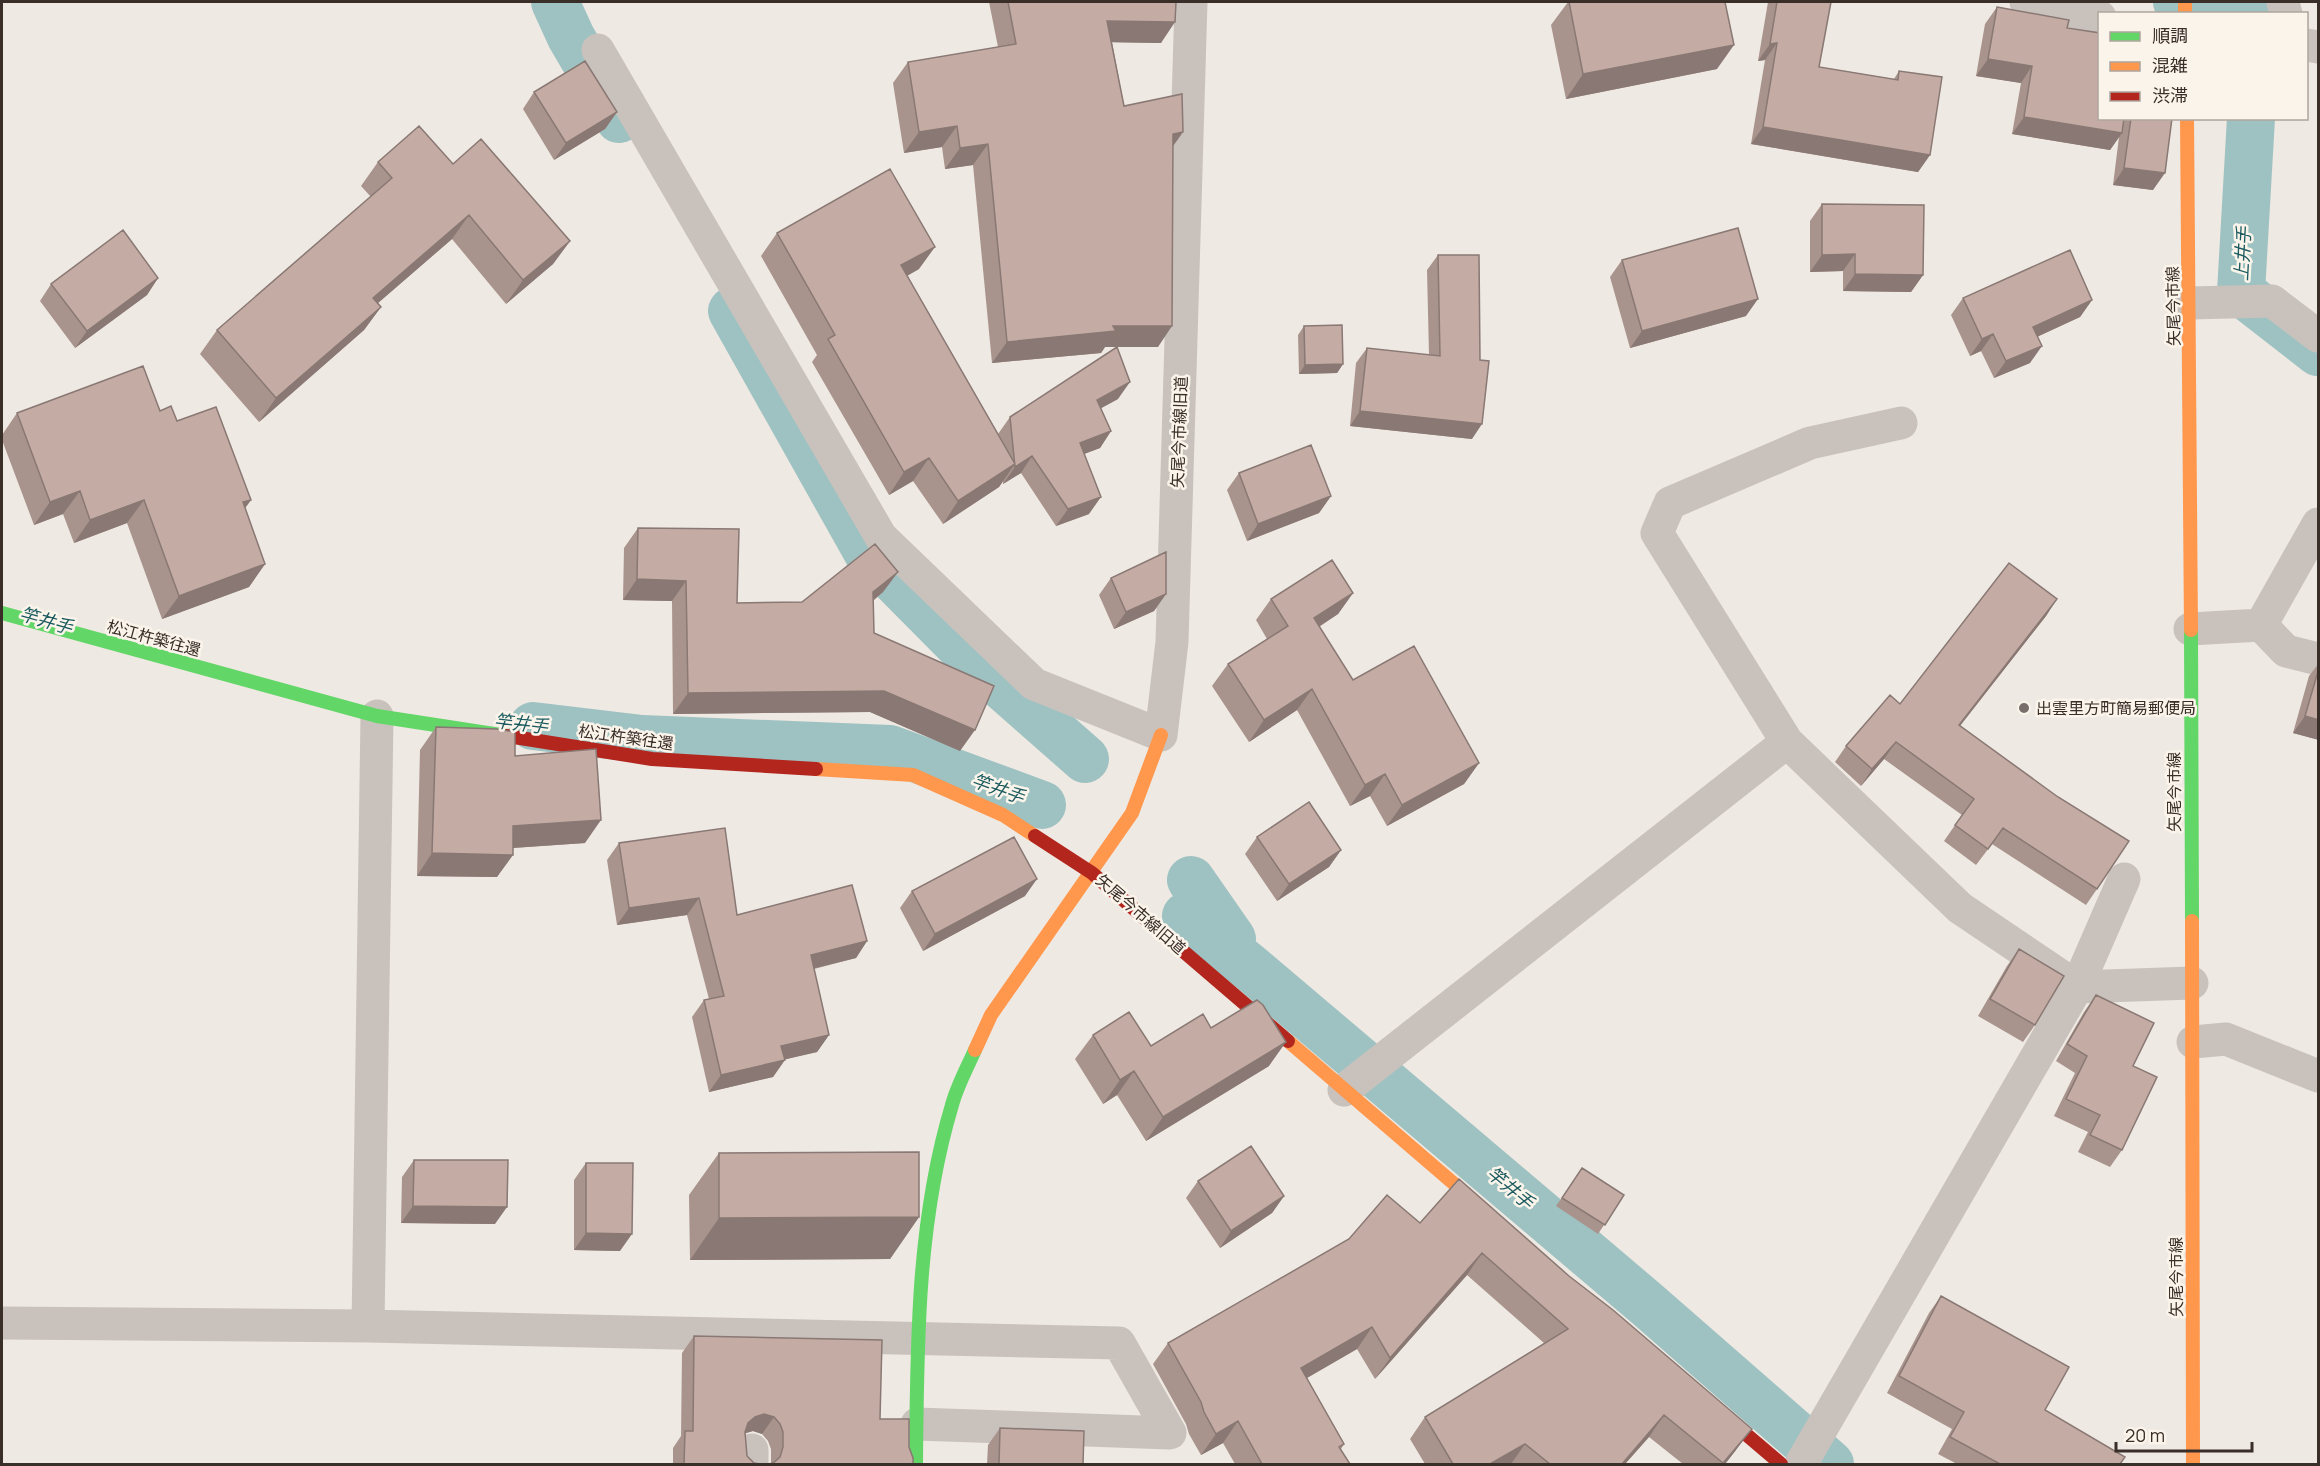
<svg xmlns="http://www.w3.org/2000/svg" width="2320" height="1466" font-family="Manrope,'Noto Sans JP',sans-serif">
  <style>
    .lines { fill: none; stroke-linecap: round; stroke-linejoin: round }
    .canal { stroke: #9ec2c2; stroke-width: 48 }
    .street { stroke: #c9c2bc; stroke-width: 33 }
    .fast { stroke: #63d668; stroke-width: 14 }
    .slow { stroke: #ff974d; stroke-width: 14 }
    .jam { stroke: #b3261e; stroke-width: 14 }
    .wall { fill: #a9948d }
    .shaded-wall { fill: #897873 }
    .building { fill: #c4aca4; stroke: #897873; stroke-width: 1.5 }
    .poi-dot { fill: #796f6a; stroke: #fbf4eb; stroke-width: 2 }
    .labels { text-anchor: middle; stroke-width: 5; stroke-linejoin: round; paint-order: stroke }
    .street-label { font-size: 16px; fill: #3a2e29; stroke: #fbf4eb }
    .poi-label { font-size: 16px; fill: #3a2e29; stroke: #fbf4eb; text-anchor: start }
    .water-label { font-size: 18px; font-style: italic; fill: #1b5b5f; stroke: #fbf4eb }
  </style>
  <rect width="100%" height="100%" fill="#efe9e3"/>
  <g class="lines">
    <!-- canal -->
    <path class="canal" d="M555,2l16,35 48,82
      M2177,2l69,12
      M2251,118l-10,174 77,60
      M732,311l136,242 117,118 100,88
      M533,726l109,13 248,10 152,56
      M1191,880l41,59
      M1186,916l67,54 395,335 182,159"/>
    <!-- street -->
    <path class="street" d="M2026,2l74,15
      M2283,2l3,12
      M2306,45l12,2
      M598,50l283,487 153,147 127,51 11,-93 19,-640
      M2190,303l82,-2 46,35
      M1901,423l-91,20 -140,60 -13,30 130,209 173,166 117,79 115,-4
      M2261,625l25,26 32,8
      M2190,629l71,-4 57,-101
      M2193,1042l33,-3 92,37
      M1344,1090l443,-348
      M2,1323l366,3 751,17 51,90 -253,-9
      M368,1326l9,-610
      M752,1464v-14
      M1801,1464l276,-477 47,-108"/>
    <!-- fast -->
    <path class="fast" d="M2,613l375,103 130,20
      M2191,630l1,291
      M916,1464c1,-120 1,-243 36,-359 5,-19 15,-37 23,-55"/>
    <!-- slow -->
    <path class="slow" d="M2185,2v12
      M2187,118l4,512
      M816,769l97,6 90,40 32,21
      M2192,921l1,543
      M1288,1041l200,172
      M975,1050l16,-35 141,-202 29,-78"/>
    <!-- jam -->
    <path class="jam" d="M507,736l145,23 164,10
      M1035,836l57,37 196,168
      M1714,1407l67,57"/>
  </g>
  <!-- wall -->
  <path class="wall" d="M989,2h187l-15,41 -49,-1 12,64 59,26 -10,14 -15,201h-53l-4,6 -109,10 -19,-198 -28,4 -3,-22 -38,6 -11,-70 15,-21 90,-15z
    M1568,2h157l-8,67 -151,30 -15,-74z
    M1768,2h63l-12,65 75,12 5,-8 31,84 -12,17 -167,-28 14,-84 -7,1z
    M1997,7l70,21 33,90h72l-19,72 -40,-5 6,-48 -9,13 -98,-16 9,-51 -45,-7 9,-52z
    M534,92l83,20 -12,17 -51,31 -31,-51z
    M378,162l75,2 117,77 -17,23 -47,40 -54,-65 -74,64 3,4 -17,23 -105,92 -59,-68 17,-24 154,-133 -10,-11z
    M1822,204l101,71 -12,17 -68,-1v-20l-33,1v-51z
    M777,233l142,36 -12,7 92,159 -1,-1 12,-17 108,-18 -17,9 10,23 -11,17 -16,6 5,60 -33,12 -35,-53 -18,11v-3l-4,6 -56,37 -30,-43 -24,14 -77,-133 5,-7 -56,-99z
    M1438,255l34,184 -122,-13 6,-63 11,-15 62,7 -2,-85z
    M1622,260l124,56 -116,32 -20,-71z
    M158,278l-11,17 -72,53 -35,-47 11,-17z
    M1963,298l129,2 -12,17 -43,20 -7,26 -36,15 -13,-27 -11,5 -19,-41z
    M1304,326l39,38 -6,9 -38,1 -1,-39z
    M160,411l17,10 74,79 -6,8 20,56 -16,23 -87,32 -35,-96 -53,20 -11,-29 -29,11 -32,-85v-5l15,-22z
    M1239,473l92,23 -12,17 -72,28 -20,-51z
    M638,528l99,75 65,-1 96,-30 -15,20 -10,9 1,32 86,118 -90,-39 -197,2 -1,-113 -49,-1 1,-52z
    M1111,578l55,16 -12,17 -40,18 -15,-34z
    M1353,593l-15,21 -19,13 34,53 126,83 -15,21 -77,42 -17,-30 -20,10 -53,-96 -48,32 -37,-56 16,-22 39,-25 -11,-19 15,-21z
    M2057,599l-11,17 -86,110 137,163 -11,16 -94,-61 -16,21 -32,-24 18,-26 -78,-56 -23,27 -26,-24 11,-16 54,-42z
    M2319,663v77l-26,-7 16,-57z
    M436,727l79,29 70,87 -72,5 -16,29 -80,-1 3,-126z
    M1257,837l84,13 -12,17 -52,34 -32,-47z
    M619,843l118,72 130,26 -11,17 -42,11 15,66 -12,17 -32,7 -12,18 -64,15 -17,-75 12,-17 5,-1 -22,-84 -70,10 -10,-65z
    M912,891l113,5 -102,55 -23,-43z
    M2019,949l16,76 -12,17 -45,-26 29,-50z
    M2096,995l37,71 -11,84 -12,17 -32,-15 10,-20 -34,-16 21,-43 -19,-12 28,-49z
    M1211,1028l58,38 -123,75 -29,-46 -14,9 -28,-45 18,-24 58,11z
    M719,1153l200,64 -29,42 -200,1 -1,-65z
    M414,1160l81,64 -94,-1 1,-46z
    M586,1163l34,88 -46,-1v-70z
    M1582,1168l42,27 -26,39 -42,-28z
    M1459,1179l277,271 -11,14h-42l-34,-27 -24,27h-200l-15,-25 15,-22 119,-74 -77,-68 -92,104 -18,-30 -50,29 37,66 -3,5 9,15h-115l-12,-21 -22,12 -12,-21 -3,-10 -33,-60 15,-21 252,-120z
    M1198,1181l86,15 -12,17 -52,35 -34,-50z
    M1941,1296l104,114 75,54h-163l-19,-10 14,-25 -65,-36 42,-80z
    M694,1336l186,83 29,28 -138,17v-15l-3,-8 -6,-7 -9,-3 -8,2 2,23 7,7 6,1h-87v-16l8,-12 1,-83z
    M1000,1428l83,36h-96l1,-19z"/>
  <!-- shaded-wall -->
  <path class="shaded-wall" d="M1107,21l68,1 -14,21 -69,-1z
    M1777,43l-12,17 -7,1 12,-17z
    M1734,45l-17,24 -151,30 17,-25z
    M1988,59l44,7 -11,17 -45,-7z
    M617,112l-12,17 -51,31 12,-17z
    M2024,117l98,16 -12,17 -98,-16z
    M957,126l-15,21 -38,6 15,-21z
    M1763,127l167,28 -12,17 -167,-28z
    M1183,132l-15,21 5,-19z
    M988,144l-15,21 -28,4 15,-21z
    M2124,168l41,5 -12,17 -40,-5z
    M469,215l-17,24 -96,83 17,-24z
    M570,241l-17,23 -47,40 17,-24z
    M935,247l-16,22 -34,19 16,-23z
    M1855,254l-12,17 -33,1 12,-17z
    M1855,274l68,1 -12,17 -68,-1z
    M158,278l-11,17 -72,53 12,-17z
    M1758,299l-12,17 -116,32 12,-17z
    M2092,300l-12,17 -59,27 12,-17z
    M381,307l-17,23 -105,92 17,-24z
    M1113,326h59l-14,21h-53l-4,6 -109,10 15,-21z
    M1993,334l-12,17 -11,5 12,-17z
    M2042,346l-12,17 -36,15 12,-17z
    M1343,364l-6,9 -38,1 6,-9z
    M1130,382l-12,17 -33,18 12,-17z
    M1360,411l122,13 -10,15 -122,-13z
    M1111,431l-11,17 -32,12 12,-17z
    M1032,456l-11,17 -18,11 12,-17z
    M929,458l-16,23 -24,14 15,-23z
    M1015,464l-16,23 -56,37 15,-23z
    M80,491l-17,23 -29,11 16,-23z
    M1331,496l-12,17 -72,28 11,-17z
    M1101,497l-12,17 -33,12 12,-17z
    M144,500l-17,23 -53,20 16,-23z
    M251,500l-17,23 9,-21z
    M265,564l-16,23 -87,32 17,-23z
    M898,572l-15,20 -24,20 14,-20z
    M637,579l49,2 -14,20 -49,-1z
    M1353,593l-15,21 -40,26 16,-22z
    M1166,594l-12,17 -40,18 12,-17z
    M2057,599l-11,17 -98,125 11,-16z
    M1312,689l-15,21 -48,32 15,-22z
    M884,691l91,39 -15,21 -90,-39 -197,2 15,-21z
    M2305,716l14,4v20l-26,-7z
    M1896,742l-12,17 -23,27 11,-17z
    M1479,763l-15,21 -77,42 15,-21z
    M1385,774l-15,22 -20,10 15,-21z
    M601,820l-16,23 -87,6 15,-23z
    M1341,850l-12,17 -52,34 12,-17z
    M432,853l81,2 -16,22 -80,-1z
    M1037,879l-12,17 -102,55 12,-17z
    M699,898l-12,17 -70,10 12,-17z
    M867,941l-11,17 -57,14 12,-17z
    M829,1035l-12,17 -47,11 11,-17z
    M1286,1042l-17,24 -123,75 17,-24z
    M785,1060l-12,17 -64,15 12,-17z
    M1134,1071l-17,24 -14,9 17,-24z
    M1284,1196l-12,17 -52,35 11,-17z
    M413,1206l94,1 -12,17 -94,-1z
    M919,1217l-29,42 -200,1 29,-42z
    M586,1233l46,1 -12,17 -46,-1z
    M1482,1253l-15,22 -92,104 15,-21z
    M1372,1327l-15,22 -71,41 15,-22z
    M764,1414l10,3 -12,17 -9,-3 -10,3 5,-11 7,-6z
    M1664,1415l-15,22 -24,27h-3z
    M1238,1421l-15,22 -22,12 15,-21z
    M1752,1429l-16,21 -11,14h-3z
    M1525,1444l-14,20h-21z"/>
  <!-- building -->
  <path class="building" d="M1008,2h168l-1,20 -68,-1 17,85 58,-12 1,38 -10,2 -1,192h-59l3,5 -109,11 -19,-198 -28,4 -3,-22 -38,6 -11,-70 108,-18z
    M1569,2h156l9,43 -151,29z
    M1777,2h54l-12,65 79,13 1,-9 43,6 -12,78 -167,-28 14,-84 -7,1z
    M1997,7l72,13 -2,8 33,5v85h24l-2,15 -98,-16 8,-51 -44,-7z
    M585,61l32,51 -51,31 -32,-51z
    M2131,118h41l-7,55 -41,-5z
    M419,126l34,38 28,-25 89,102 -47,39 -54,-65 -96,83 8,9 -105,91 -59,-68 175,-152 -14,-16z
    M890,169l45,78 -34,18 114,199 -57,37 -29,-43 -25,14 -76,-133 7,-4 -58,-102z
    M1822,204l102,1 -1,70 -68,-1v-20l-33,1z
    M1738,228l20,71 -116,32 -20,-71z
    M123,230l35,48 -71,53 -36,-47z
    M2070,250l22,50 -59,27 9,19 -36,15 -13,-27 -11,5 -19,-41z
    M1438,255h41l1,105 9,1 -7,63 -122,-13 7,-63 73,8z
    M1342,325l1,39 -38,1 -1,-39z
    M1117,347l13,35 -33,18 14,31 -31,12 21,54 -33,12 -36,-53 -17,11 -5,-50z
    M143,366l17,45 11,-5 6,15 39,-14 35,93 -8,2 22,62 -86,32 -35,-96 -54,20 -10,-29 -30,11 -33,-89z
    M1311,445l20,51 -73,28 -19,-51z
    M638,528l101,1 -2,74 65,-1 73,-58 23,28 -25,20 1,41 120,53 -19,44 -91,-39 -196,2 -2,-112 -49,-2z
    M1166,552v42l-40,18 -15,-34z
    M1332,560l21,33 -39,25 39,62 61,-34 65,117 -77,42 -17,-31 -20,11 -53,-96 -48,31 -36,-56 60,-38 -17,-27z
    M2009,563l48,36 -98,126 99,72 71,44 -32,48 -94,-61 -15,21 -33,-24 19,-26 -78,-57 -24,27 -26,-23 44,-51 10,9z
    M2319,668v52l-14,-4z
    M436,727l61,2 18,3v24l81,-7 5,71 -88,6v29l-81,-2z
    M1309,802l32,48 -52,34 -32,-47z
    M725,828l12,87 115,-30 15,56 -56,14 18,80 -48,11 4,14 -64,15 -17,-75 20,-4 -25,-98 -70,10 -10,-65z
    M1014,837l23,42 -102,55 -23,-43z
    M2019,949l45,27 -29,49 -45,-26z
    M2096,995l58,28 -21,43 24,11 -35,73 -32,-15 10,-20 -34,-16 21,-43 -20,-12z
    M1257,1000l6,5 23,37 -123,75 -29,-46 -14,9 -27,-45 36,-23 22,34 52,-32 8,14z
    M1251,1146l33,50 -53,35 -33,-50z
    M919,1152v65l-200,1v-65z
    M414,1160h94l-1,47 -94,-1z
    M586,1163h47l-1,71 -46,-1z
    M1582,1168l42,27 -19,30 -43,-27z
    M1459,1179l110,97 44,34 139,119 -29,34 -59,-48 -42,49h-72l-25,-20 -35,20h-37l-28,-47 143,-88 -86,-76 -92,105 -18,-31 -71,41 43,76 -5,3 11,17h-88l-24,-43 -22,13 -12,-22 -3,-10 -33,-59 181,-104 38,-44 33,28z
    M1941,1296l128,71 -24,43 80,47 -5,7h-120l-50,-27 14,-25 -65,-36z
    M694,1336l188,4 -2,79h29v28l4,11v6h-144l4,-1 7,-6 3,-10v-15l-3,-8 -6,-7 -10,-3 -9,3 -7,6 -3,9 2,24 7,7 6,1h-76l1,-33h8z
    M1000,1428l84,3 -1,33h-84z"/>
  <!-- markers -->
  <circle class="poi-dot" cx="2024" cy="708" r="6"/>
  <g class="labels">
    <!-- street labels -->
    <g class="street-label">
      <text transform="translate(2173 306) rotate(-91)" y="6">矢尾今市線</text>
      <text transform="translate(1179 432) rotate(-88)" y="6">矢尾今市線旧道</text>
      <text transform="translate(154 638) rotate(15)" y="6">松江杵築往還</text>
      <text transform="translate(626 737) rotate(8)" y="6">松江杵築往還</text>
      <text transform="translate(2174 792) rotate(-90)" y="6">矢尾今市線</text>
      <text transform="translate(1141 914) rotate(41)" y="6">矢尾今市線旧道</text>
      <text transform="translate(2176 1277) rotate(-90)" y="6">矢尾今市線</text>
    </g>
    <!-- poi labels -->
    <g class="poi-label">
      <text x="2036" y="714">出雲里方町簡易郵便局</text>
    </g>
    <!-- water labels -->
    <g class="water-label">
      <text transform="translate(2243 254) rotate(-87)" y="6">上井手</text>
      <text transform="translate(46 621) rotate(16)" y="6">竿井手</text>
      <text transform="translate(521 724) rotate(7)" y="6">竿井手</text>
      <text transform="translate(998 789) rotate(20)" y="6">竿井手</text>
      <text transform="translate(1510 1188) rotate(40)" y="6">竿井手</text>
    </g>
  </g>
  <!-- border -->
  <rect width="2320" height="1466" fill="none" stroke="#3a2e29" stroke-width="6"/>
  <!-- legend -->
  <rect x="2098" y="12" width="210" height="108" fill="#fbf4eb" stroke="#aea59d" stroke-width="1.5"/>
  <rect x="2110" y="32" width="30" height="9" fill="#63d668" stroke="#aea59d" stroke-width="1.5"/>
  <text x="2152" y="42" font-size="18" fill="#3a2e29">順調</text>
  <rect x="2110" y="62" width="30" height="9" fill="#ff974d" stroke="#aea59d" stroke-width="1.5"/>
  <text x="2152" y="72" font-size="18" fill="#3a2e29">混雑</text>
  <rect x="2110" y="92" width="30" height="9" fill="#b3261e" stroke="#aea59d" stroke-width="1.5"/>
  <text x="2152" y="102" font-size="18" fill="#3a2e29">渋滞</text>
  <!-- scale -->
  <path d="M2116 1442v9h136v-9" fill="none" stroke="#3a2e29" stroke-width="3"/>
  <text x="2125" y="1442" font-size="18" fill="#3a2e29" stroke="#fbf4eb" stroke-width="4.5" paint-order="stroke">20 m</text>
</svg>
